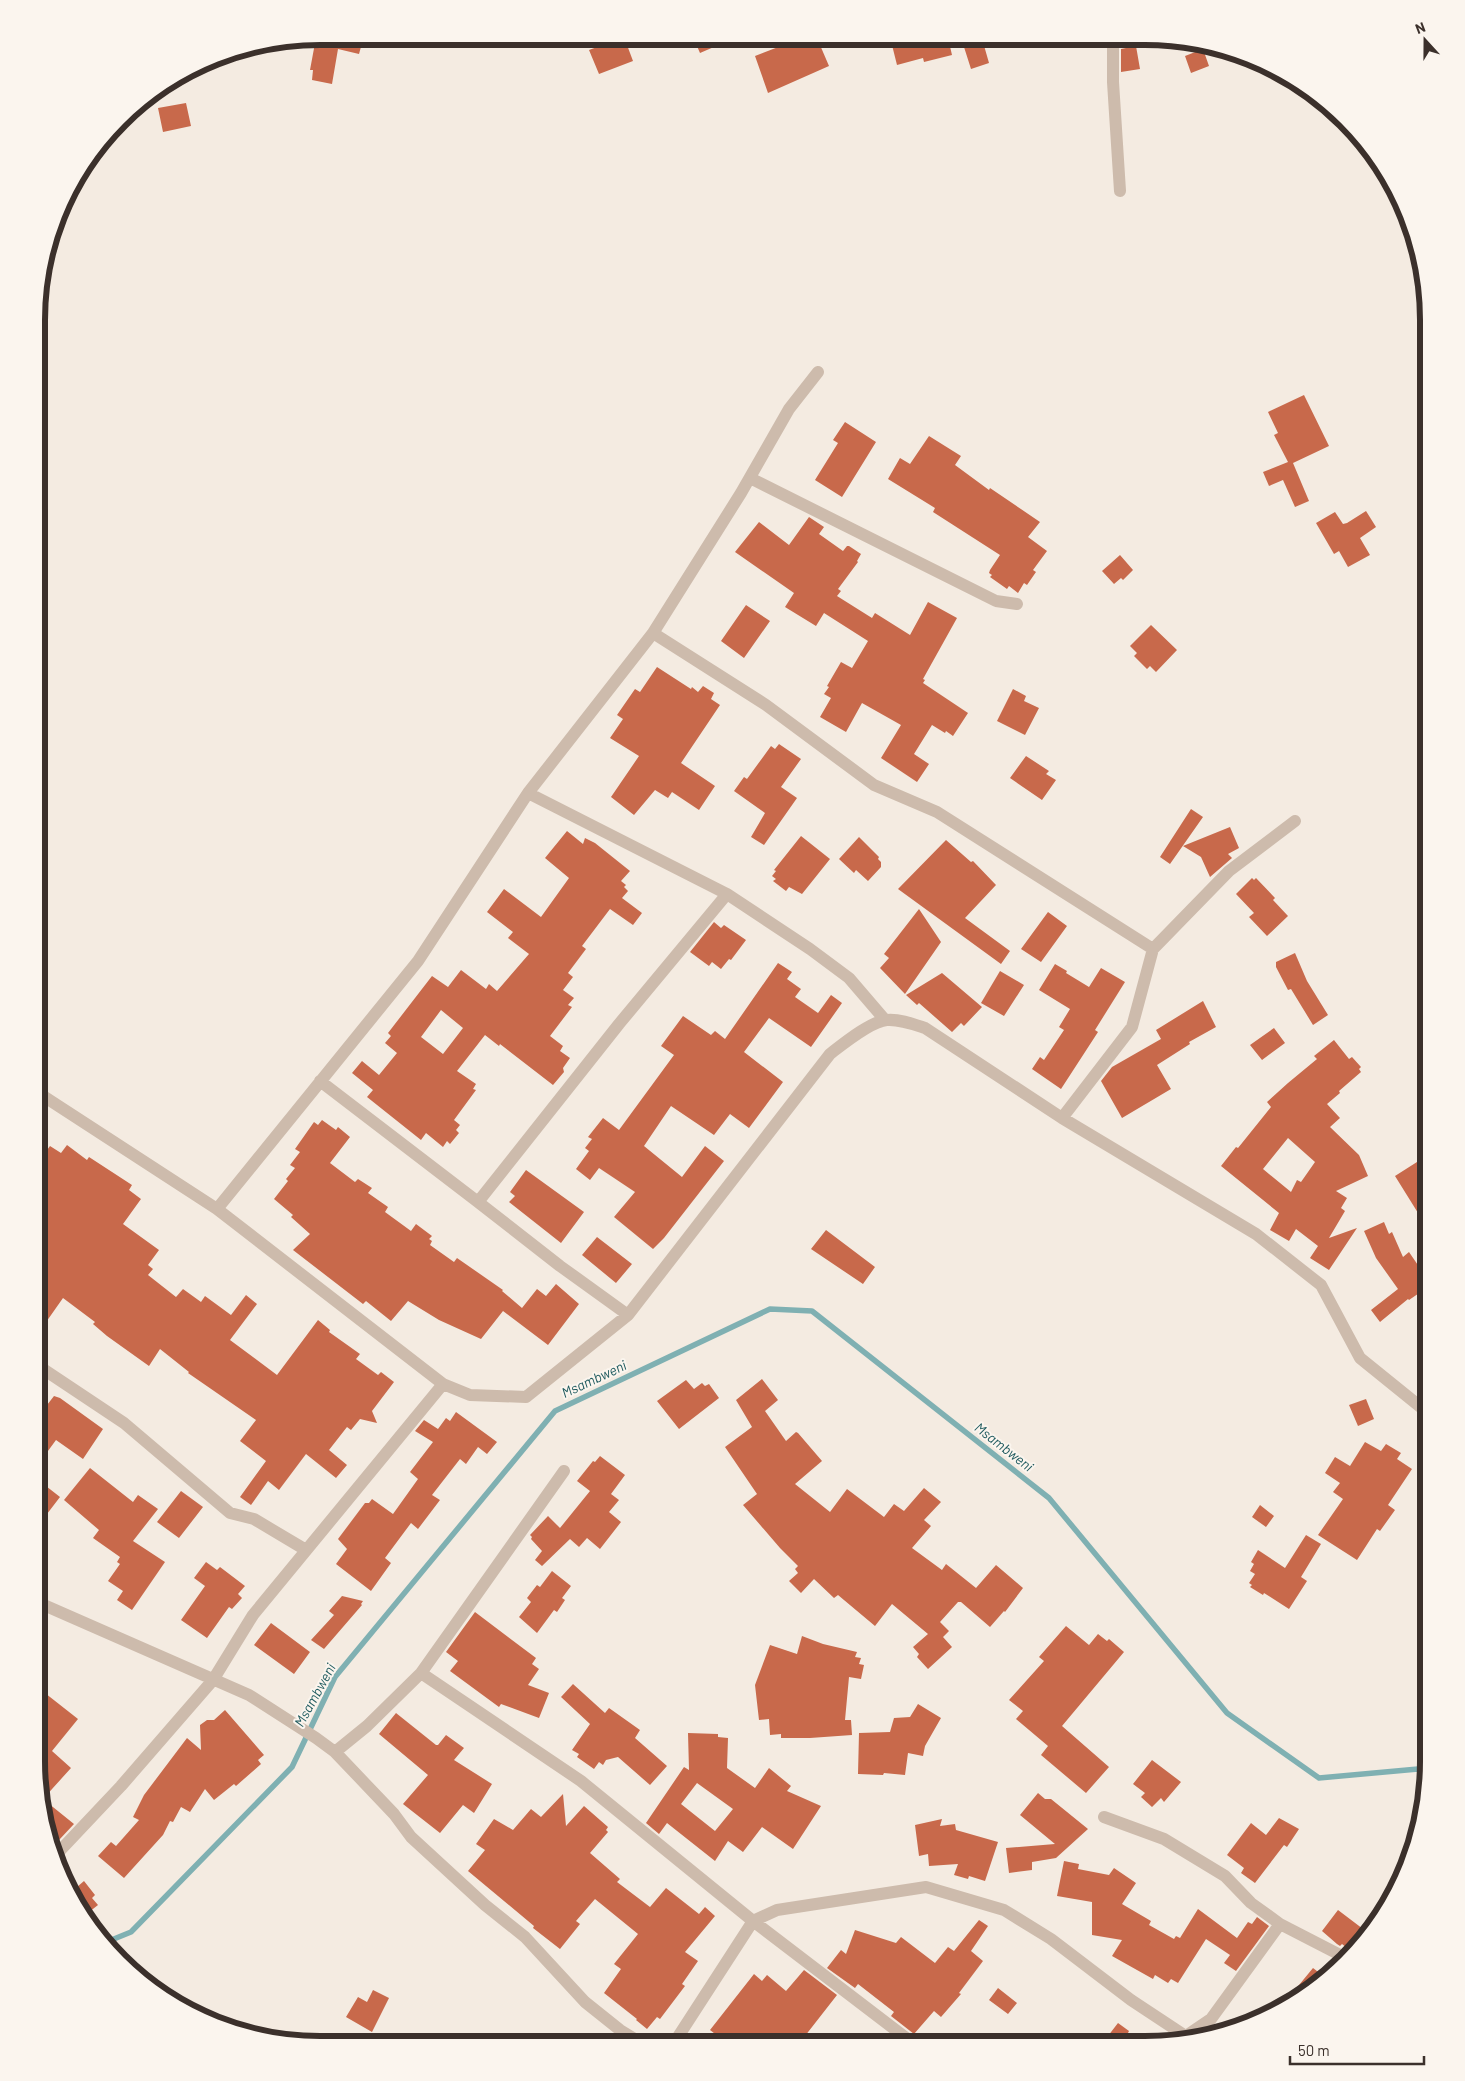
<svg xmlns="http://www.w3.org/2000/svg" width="1465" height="2081" font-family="Barlow,sans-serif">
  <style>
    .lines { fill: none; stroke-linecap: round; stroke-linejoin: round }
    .stream { stroke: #7fb0b2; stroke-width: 5.5 }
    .building { fill: #c8694b; fill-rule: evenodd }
    .street { stroke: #cdbbac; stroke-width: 12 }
    .labels { text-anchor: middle; stroke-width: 4; stroke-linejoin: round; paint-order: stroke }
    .water-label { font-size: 14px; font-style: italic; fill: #1f5a5e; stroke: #fbf5ee }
    .rim { fill: none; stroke: #3b302b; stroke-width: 6 }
  </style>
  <rect width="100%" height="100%" fill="#f4ebe1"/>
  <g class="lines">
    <!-- stream -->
    <path class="stream" d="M104,1943l27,-11 161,-165 43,-90 220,-266 215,-102 42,2 237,187 178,215 92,65 99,-9 10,11"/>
  </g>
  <!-- building -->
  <path class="building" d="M320,36h44l-5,18 -21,-5 -6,35 -20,-4 1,-10h-3l5,-27 -7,-1v-4z
    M624,37l9,24 -34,13 -10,-24z
    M693,37h44l-37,16z
    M783,38h34l12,28 -61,27 -13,-37 31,-12z
    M901,38h47l4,17 -28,7 -1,-4 -26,7 -6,-24z
    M983,42l6,21 -18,6 -7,-22z
    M1136,46l4,23 -19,3v-23z
    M1203,49l6,17 -18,7 -6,-17z
    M186,103l5,23 -28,6 -5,-24z
    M1304,395l25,51 -36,17 16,38 -14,6 -12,-27 -14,6 -6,-14 25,-10 -14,-27 4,-2 -10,-21z
    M845,422l31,20 -34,55 -27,-17 23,-37 -5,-3z
    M929,436l32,20 -6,9 34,25 1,-2 50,34 -12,15 19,14 -14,19 3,2 -9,13 -3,-2 -6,10 -9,-7 -2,3 -17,-12 2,-2 -3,-2 1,-3 10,-15 -67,-43 2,-4 -47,-29 12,-21 10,6z
    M1366,511l10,16 -16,11 10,17 -22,12 -9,-16 -5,3 -18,-31 19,-11 8,12 4,-1z
    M809,517l15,10 -5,7 24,17 4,-5h2l12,8 -4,7 1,1 -20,27 3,2 -4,5 35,22 3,-5 35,22 18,-33 29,16 -34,61 2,1 -2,3 45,30 -15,23 -7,-5 -1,2 -13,-8 -18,29 15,10 -12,18 -36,-24 20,-33 -39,-22 -16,29 -26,-15 11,-19 -7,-4 5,-7 -2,-1 14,-24 11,6 16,-27 -44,-28 -8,13 -31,-19 9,-14 -59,-41 24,-30 30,23z
    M1120,555l13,15 -10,10 -2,-2 -7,6 -12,-13z
    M746,605l24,16 -26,37 -23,-17z
    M1151,625l26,25 -21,22 -6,-6 -3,3 -13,-13 3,-3 -7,-7z
    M657,667l34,22 1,-2 6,5 5,-6 11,7 -3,6 9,6 -39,58 34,23 -16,24 -27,-18 -4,6 -13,-8 -21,25 -23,-18 28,-41 -29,-18 13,-19 -6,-4 18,-26 5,3z
    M1013,689l13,7 -2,5 15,7 -14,27 -28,-14z
    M779,744l22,15 -20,28 16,11 -33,47 -13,-8 14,-24 -31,-22 10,-14 3,2 24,-33 4,3z
    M1026,756l23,15 -3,3 10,6 -14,20 -32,-22z
    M1191,809l12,8 -33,47 -10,-7z
    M1230,827l9,21 -11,6 4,4 -22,19 -9,-20 -18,-11z
    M567,831l16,13 2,-6 10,5 35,28 -9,10 5,4 -2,2 4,4 -6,7 20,15 -9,12 -23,-16 -28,37 4,3 -18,24 5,4 -10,13 11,8 -6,7 4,2 -22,29 13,10 -3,5 10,7 -7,10 1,4 -11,13 -53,-41 -1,2 -14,-11 -28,36 19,13 -3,5 3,1 -22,30 6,5 -4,5 3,3 -9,11 -3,-3 -4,6 -17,-14 -5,7 -54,-43 6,-7 -21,-17 10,-12 17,14 18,-22 -12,-10 6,-7 -3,-3 44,-57 16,11 13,-17 25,19 3,-5 8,7 32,-37 -21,-16 5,-6 -26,-20 17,-23 37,28 28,-39 -24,-20zM441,1010l22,18 -20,26 -22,-17z
    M801,836l29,23 -28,35 -13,-7 -3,4 -13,-10 3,-2 -4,-3 4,-5 -2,-1z
    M859,837l20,20 -1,2 3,3v5l-13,14 -12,-11 -2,3 -15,-14z
    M946,840l25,22 2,-1 23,24 -31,33 45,33 -9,13 -103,-75z
    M1252,878l2,2 2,-2 19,20 -2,2 15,16 -21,20 -18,-19 5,-4 -18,-19z
    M919,909l22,33 -36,52 -25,-26 9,-10 -5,-4z
    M1048,912l19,14 -26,36 -20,-13z
    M714,922l7,6 3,-3 22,15 -15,20 -2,-1 -8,10 -9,-7 -3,4 -19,-14z
    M1295,953l12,28 21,34 -15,10 -22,-36 -3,1 -12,-23v-5z
    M778,963l14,9 -5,7 14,10 -6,8 23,16 13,-18 11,8 -31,44 -42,-29 -25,34 39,30 -34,46 -19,-14 -16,21 -43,-29 -27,40 38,31 23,-31 19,15 -60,77 -11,11 -39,-32 21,-25 -36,-24 -9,12 -14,-11 13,-18 -4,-3 7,-9 -4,-2 15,-19 16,12 55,-75 -13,-9 22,-30 28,19 4,-4 10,8z
    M1055,964l12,7 -1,2 23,14 12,-19 24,14 -30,48 3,2 -37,57 -29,-20 8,-12 4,3 20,-30 -5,-3 11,-18 -31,-19z
    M1000,971l24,14 -20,31 -23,-13z
    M942,973l40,34 -18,19 -3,-3 -9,9 -33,-29 -2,2 -11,-10z
    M1203,1001l13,26 -27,15 1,2 -33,21 14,24 -49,29 -21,-37 11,-14 49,-28 -5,-9z
    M1274,1028l11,15 -23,17 -12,-15z
    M1334,1040l15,19 3,-2 9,10 -2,2 2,3 -22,19 1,2 -13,11 13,14 -10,9 29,28 9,21 -32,15 11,7 -6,10 4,3 -16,27 28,-10 -28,42 -19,-12 8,-12 -22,-17 -7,12 -19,-11 9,-17 -58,-47 15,-19 2,1 33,-41 -4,-5 21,-19 29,-24 -3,-3zM1288,1138l27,24 -14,20 -4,-2 -6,12 -28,-23z
    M322,1120l14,10 2,-3 12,10 -20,26 25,19 3,-3 14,9 -4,5 20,14 -3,5 26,19 5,-7 16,12 -3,3 3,2 -2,4 24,17 3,-4 46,32 -1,1 20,17 15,-19 9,7 10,-12 23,20 -31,41 -45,-34 -22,28 -42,-19 -31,-19 -17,20 -25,-20 -3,3 -70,-54 17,-16 -19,-17 2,-2 -19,-16 14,-18 -2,-2 9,-11 -5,-3 10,-13 -5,-3 19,-27 4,3z
    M67,1145l20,15 2,-3 43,28 -3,5 12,9 -18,25 36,26 -11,15 5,4 -5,6 28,22 7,-8 18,13 4,-6 26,19 15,-20 11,9 -27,36 47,35 41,-55 12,10 -1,2 31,22 -4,5 22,16 3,-3 13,10 -22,29 5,12 -17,-4 -9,11 -4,-3 -18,23 18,15 -11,13 -30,-24 -27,36 -11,-9 -17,24 -11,-8 26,-36 -26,-20 16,-21 -68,-47 1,-1 -29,-23 -11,17 -42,-30 -14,-12 2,-2 -32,-24 -26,37v-171l13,-18 11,7z
    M1428,1155v74l-33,-53z
    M526,1170l58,42 -23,31 -52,-41 6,-6 -5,-4z
    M1384,1222l5,12 3,-2 11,25 6,-5 15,22 -2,2 6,11 -19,13 -1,-1 -28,23 -9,-12 27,-21 -22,-31 -12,-27z
    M826,1230l49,37 -12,17 -52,-35z
    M597,1237l35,27 -16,19 -34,-28z
    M762,1379l16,21 -13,11 21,30 10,-9 2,1 24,28 -27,23 35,28 17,-23 37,28 10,-13 10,7 20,-23 17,14 -17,18 7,6 -19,22 30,22 4,-6 30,24 20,-23 27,23 -18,24 -1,-1 -14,16 -29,-25h-3l-18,20 9,9 -6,6 9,10 -24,22 -11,-12 2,-3 -6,-7 15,-13 -36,-30 -17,22 -37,-31 -4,3 -20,-19 -13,14 -12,-12 9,-8 -3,-4 3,-3 -18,-18 -37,-43 14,-11 -32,-47 27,-20 -16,-27z
    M686,1380l8,9 8,-6 3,3 4,-2 10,14 -40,31 -22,-28z
    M54,1396l6,2 43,31 -20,30 -27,-19 -19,26v-28l6,-9 -6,-6v-5z
    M1366,1399l8,20 -16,7 -9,-21z
    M456,1412l41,30 -10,12 -9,-7 -12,17 -6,-5 -28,36 8,5 -22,29 -7,-6 -26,35 6,5 -20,28 -35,-27 11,-15 -9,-10 27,-36h4l3,-4 21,15 25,-35 -8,-7 23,-30 -18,-11 9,-11 14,9 8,-11 4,3z
    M1365,1442l16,9 5,-7 15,9 -4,6 15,10 -24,36 7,5 -15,21 -3,-2 -20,31 -39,-25 25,-36 -10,-7 7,-9 -15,-10 10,-16 15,9z
    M600,1456l25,19 -14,19 8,6 -10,12 12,10 -21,27 -13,-11 -8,9 -9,-8 -28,27 -7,-6 7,-9 -11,-12 1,-2 -2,-2 18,-19 12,12 30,-37 -13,-10 16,-20 2,1z
    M90,1468l43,34 5,-7 20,14 -25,32 32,21 -33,48 -15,-10 6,-9 -15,-10 12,-17 -3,-2 3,-5 -27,-19 6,-8 -35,-30z
    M37,1479l23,18 -23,30z
    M181,1491l22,16 -24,31 -22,-16z
    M1260,1505l14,11 -8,11 -14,-10z
    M1306,1535l15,9 -20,33 6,4 -18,28 -25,-16 -1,2 -13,-8 2,-2 -3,-2 6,-9 -5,-3 4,-7 -3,-2 7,-12 27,18z
    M206,1562l11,8 3,-3 25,19 -7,8 4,4 -10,11 -3,-2 -22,31 -26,-18 24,-34 -11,-8z
    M552,1571l19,15 -9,12 3,2 -8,12 -3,-2 -17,23 -18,-16 12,-15 -4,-4 10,-13 3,2z
    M342,1596l21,5 -2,3 1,1 -38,44 -13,-9 23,-25 -5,-4z
    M475,1612l61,46 -4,6 7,5 -11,16 21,8 -10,25 -38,-14 -2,3 -49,-36 8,-10 -12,-9z
    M271,1623l39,29 -16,22 -40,-29z
    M1066,1626l23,19 9,-11 9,7 2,-2 15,13 -62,74 47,41 -23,26 -45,-38 7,-9 -32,-27 7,-8 -14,-11 35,-39 -5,-4z
    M802,1636l21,8 34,8 -2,5 6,1 -2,6 5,1 -3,14 -12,-2 -4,43h6l1,15 -42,3h-29v-4l-11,1 -1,-16 -10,1 -4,-35 15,-40 27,9z
    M573,1684l32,29 4,-5 31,22 -5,8 32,28 -17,19 -32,-28 -12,3 -3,5 -4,-3 -5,7 -17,-12 2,-3 -7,-4 18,-26 -29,-27z
    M36,1686l42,33 -26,32 19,17 -28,31 31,25 -15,16 -10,4 -3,-10 -10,-73z
    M918,1704l23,14 -16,28 -2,10 -15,-3 -3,22 -21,-2 -1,2 -25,-1 1,-41 31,-1 4,-14 16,-1z
    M225,1710l39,45 -6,5 3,4 -25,22 -2,-2 -20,16 -9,-11 -15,23 -9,-5 -8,15 -3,-1 -7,14 -39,43 -26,-22 13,-14 5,4 23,-26 -6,-3 11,-22 43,-57 14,12 -1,-25 7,-5h7z
    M396,1713l40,32h2l8,-10 18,13 -10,12 38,24 -18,29 -11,-8 -23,28 -37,-29 25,-29 -49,-41z
    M688,1733l30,1v3l10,1 -1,30 28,20 14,-20 22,18 -4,5 34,15 -28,43 -31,-22 -19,25 -15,-11 -13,20 -48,-38 -8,11 -13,-11 38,-56 5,3zM697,1783l36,26 -18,22 -34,-27z
    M1152,1760l29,22 -17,20 -3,-4 -9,9 -11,-10 4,-4 -12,-9z
    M1038,1793l7,6h6l37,30 -32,29 -24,4v8l-23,3 -3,-25 49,-4 -35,-29z
    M563,1794l3,32 18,-20 24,21 -2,3 2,2 -18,21 30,26 -3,3 33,25 16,-19 33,26 6,-7 10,9 -30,36 13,9 -16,23 3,2 -25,33 -3,-2 -10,12 -11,-9 1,-1 -33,-26 17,-24 -7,-5 24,-30 -43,-35 -19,22 4,3 -20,25 -27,-21 1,-2 -66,-55 17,-21 -9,-6 18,-25 19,11 18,-21 10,8z
    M1279,1818l20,11 -12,18 -3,-2 -29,38 -14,-10 3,-5 -17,-13 24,-32 15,12z
    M942,1819l-2,7 15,-2 1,6 42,12 -13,39 -16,-5 -1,3 -14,-4 4,-11 -29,2 -1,-12 -9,2 -4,-31z
    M1064,1861l15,3 -1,5 31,6 5,-7 22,15 -14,21 29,17 -2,4 25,14 2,-3 4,2 18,-29 39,29 11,-16 4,2 5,-7 12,9 -33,45 -12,-8 6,-8 -24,-16 -28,44 -7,-4 -3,4 -13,-8 -2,4 -41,-23 10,-16 -30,-5v-33l-35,-6z
    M84,1881l11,14 -3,3 6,7 -14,11 -14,-23z
    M1338,1910l29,22 -15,20 -10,-8 -2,2 -3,-2 -15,-13z
    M979,1920l9,6 -17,25 12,10 -24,32 2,1 -20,23 -7,-6 -20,23 -23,-18 3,-4 -36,-28 -3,4 -28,-20 14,-18 5,4 9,-24 41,13 5,-6 34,26 13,-16 6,4z
    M1313,1968l13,10 -39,26 -2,-2z
    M804,1970l33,25 -32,41 -2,-2 -8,10h-67l-18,-14 44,-56 8,7 5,-6 19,16z
    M998,1988l19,15 -9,11 -19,-14z
    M373,1990l16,8 -17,34 -26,-15 12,-20 9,5z
    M1118,2023l11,8 -1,2 5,4 -7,8h-25z"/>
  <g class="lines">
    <!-- street -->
    <path class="street" d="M1113,39v43l7,109
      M750,478l246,123 21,3
      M653,633l113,72 108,80 63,27 216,137 -21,78 -70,91
      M528,793l199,101 83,55 39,29 36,42
      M1153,949l76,-78 66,-50
      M320,1081l158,121
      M37,1092l180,117 226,175 27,11 56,2 102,-82 202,-261c13,-10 41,-33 57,-34 13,-1 26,4 38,8l137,90 194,116 65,51 39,73 68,55
      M217,1209l201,-248 110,-168 125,-160 88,-140 48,-84 29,-37
      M628,1315l-68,-49 -82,-64 141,-178 108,-130
      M37,1365l87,58 106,90 24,6 52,31
      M37,1602l212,93 67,43 19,14 59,62 17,23 74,68 40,32 60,65 35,28 21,13
      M421,1673l143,-202
      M335,1752l32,-26 54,-53 160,108 172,140 161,123
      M1104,1817l60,22 61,37 26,27 29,21
      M54,1857l67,-71 92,-106 40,-65 190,-231
      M1186,2036l25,-17 69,-95 66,34
      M674,2043l79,-122 24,-11 149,-23 78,23 47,29 80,61 59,39"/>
  </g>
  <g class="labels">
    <!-- water labels -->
    <g class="water-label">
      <text transform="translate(594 1379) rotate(-25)" y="5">Msambweni</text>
      <text transform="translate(1004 1447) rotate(38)" y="5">Msambweni</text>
      <text transform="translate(315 1695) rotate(-61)" y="5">Msambweni</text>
    </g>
  </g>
  <!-- crop -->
  <path d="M0 0H1465V2081H0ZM320 45H1145A275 275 0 0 1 1420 320V1761A275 275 0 0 1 1145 2036H320A275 275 0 0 1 45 1761V320A275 275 0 0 1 320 45Z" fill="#fbf5ee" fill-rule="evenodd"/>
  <path class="rim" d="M320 45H1145A275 275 0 0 1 1420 320V1761A275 275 0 0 1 1145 2036H320A275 275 0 0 1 45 1761V320A275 275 0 0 1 320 45Z"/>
  <!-- north arrow -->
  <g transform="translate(1425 40) rotate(339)" stroke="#fbf5ee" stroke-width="4" paint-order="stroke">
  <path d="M0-4L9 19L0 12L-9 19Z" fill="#3b302b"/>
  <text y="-8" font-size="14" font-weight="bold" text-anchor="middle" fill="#3b302b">N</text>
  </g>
  <!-- scale -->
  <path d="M1290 2056v8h134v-8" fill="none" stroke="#3b302b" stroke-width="2.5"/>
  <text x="1298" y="2056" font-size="15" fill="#3b302b" stroke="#fbf5ee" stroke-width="4" paint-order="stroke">50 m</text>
</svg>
